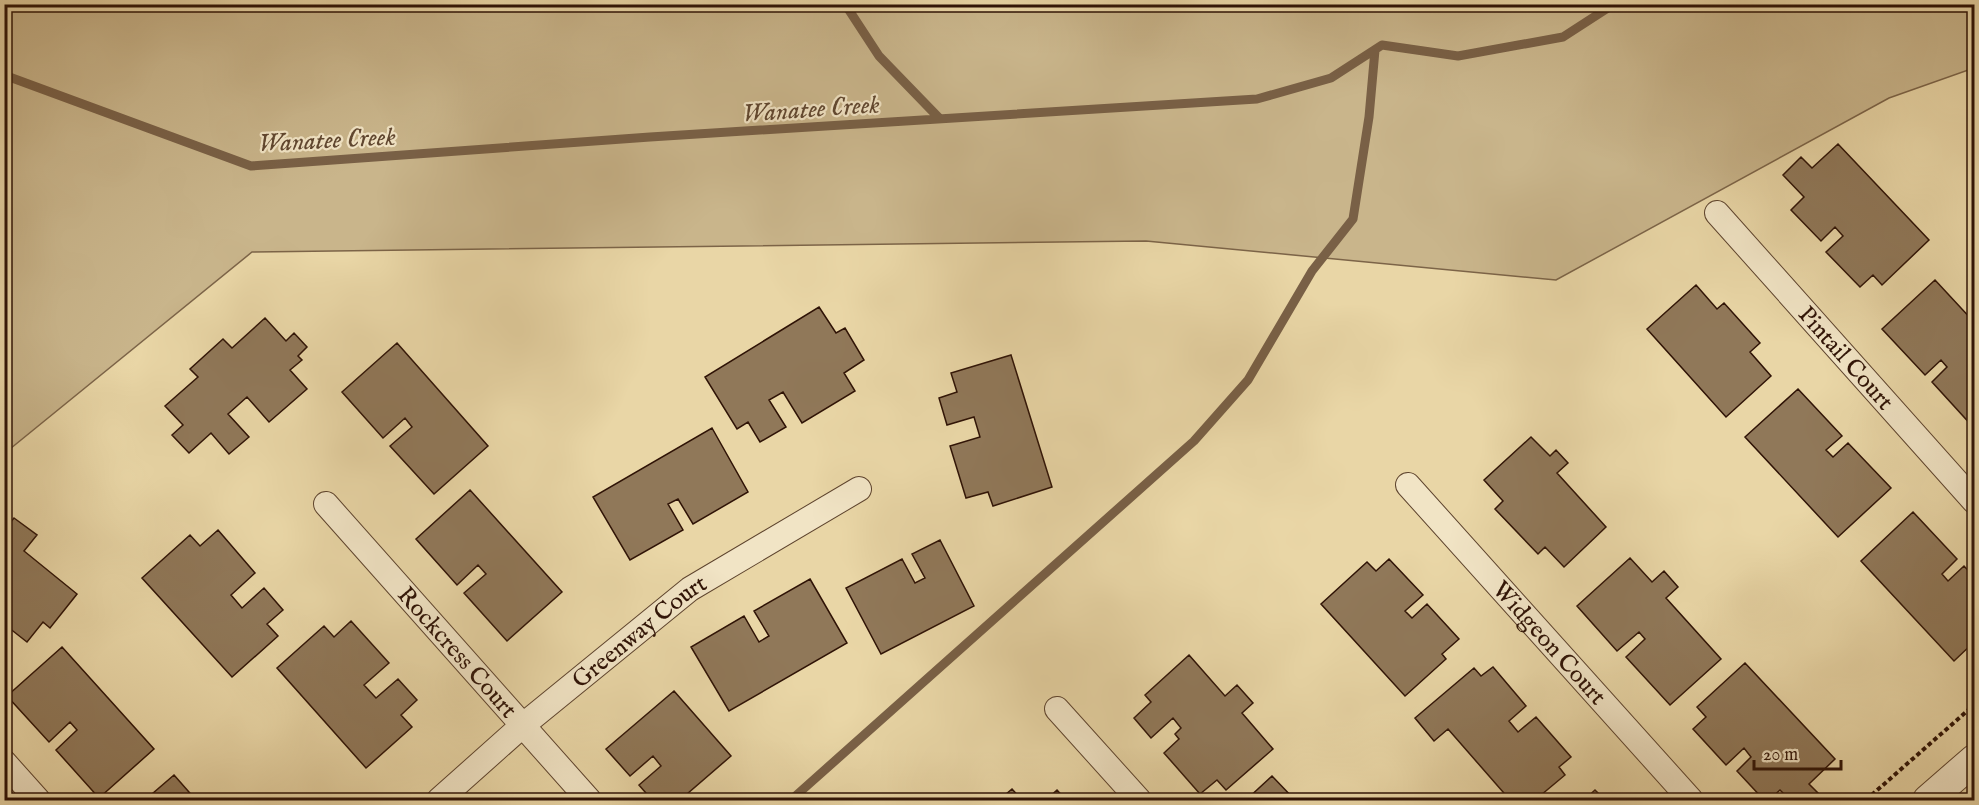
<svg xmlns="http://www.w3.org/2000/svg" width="1979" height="805" font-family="'IM FELL English',serif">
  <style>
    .green { fill: #c9b58b; stroke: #7c6448; stroke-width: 1.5 }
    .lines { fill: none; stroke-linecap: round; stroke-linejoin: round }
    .stream { stroke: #796046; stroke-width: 9 }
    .building { fill: #907859; stroke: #2f1306; stroke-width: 1.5 }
    .minor-casing { stroke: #5e442e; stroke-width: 26 }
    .tertiary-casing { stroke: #5e442e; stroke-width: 32 }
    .path { stroke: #2f1306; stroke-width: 4; stroke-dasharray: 4.5 3; stroke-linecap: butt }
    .minor { stroke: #f1e4c5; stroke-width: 24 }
    .tertiary { stroke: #f1e4c5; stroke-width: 30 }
    .labels { text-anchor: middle; stroke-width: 4.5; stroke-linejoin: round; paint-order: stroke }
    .street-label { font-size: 24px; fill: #2f1306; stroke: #f1e4c5 }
    .water-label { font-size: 26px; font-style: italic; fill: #604730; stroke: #f1e4c5 }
  </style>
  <rect width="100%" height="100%" fill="#e9d6a6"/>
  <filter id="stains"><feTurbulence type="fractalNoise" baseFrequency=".00333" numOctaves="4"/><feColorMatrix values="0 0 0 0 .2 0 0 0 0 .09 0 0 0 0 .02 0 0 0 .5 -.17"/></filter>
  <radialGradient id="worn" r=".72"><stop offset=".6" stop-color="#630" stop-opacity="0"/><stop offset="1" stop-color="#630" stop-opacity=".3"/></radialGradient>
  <!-- green -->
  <path class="green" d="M5,4h1969v64l-85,30 -333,182 -410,-39 -894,11 -247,201z"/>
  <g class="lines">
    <!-- stream -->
    <path class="stream" d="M845,4l34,52 61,63
      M4,75l247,91 399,-29 607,-38 74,-21 51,-33 76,11 105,-19 51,-33
      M791,800l403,-359 54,-61 64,-109 41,-52 16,-102 6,-67"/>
  </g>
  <!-- building -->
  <path class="building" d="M1838,144l91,96 -47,45 -9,-10 -13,12 -34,-35 17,-16 -8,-9 -14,14 -30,-31 13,-13 -21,-22 18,-18 11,11z
    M1935,280l39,42v106l-42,-46 15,-15 -6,-7 -16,15 -43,-46z
    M1696,285l21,24 7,-6 36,40 -10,9 21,24 -45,41 -79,-88z
    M819,307l17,26 9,-5 19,32 -20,13 11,18 -53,32 -19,-31 -14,8 17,27 -26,15 -12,-20 -11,7 -32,-52z
    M265,318l21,23 8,-8 13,14 -9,9 4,4 -12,10 17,19 -38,33 -22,-25 -19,17 21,23 -20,17 -18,-21 -22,20 -17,-18 11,-10 -18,-19 33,-29 -8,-8 33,-30 9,9z
    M397,343l91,103 -54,48 -44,-48 22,-19 -7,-9 -22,20 -41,-46z
    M1011,355l41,132 -59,19 -5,-14 -22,6 -16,-52 30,-9 -6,-20 -27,8 -8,-27 18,-6 -6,-19z
    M1798,389l44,47 -16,14 7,7 15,-14 43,45 -53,49 -93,-100z
    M712,428l36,64 -55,32 -15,-25 -10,5 15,26 -53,30 -37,-63z
    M1531,437l19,19 6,-6 12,13 -11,10 49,54 -42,40 -19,-20 -7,7 -43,-45 8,-8 -19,-21z
    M470,490l92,102 -55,49 -43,-48 22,-19 -8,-9 -21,20 -41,-46z
    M1913,512l44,47 -15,15 6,7 16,-15 10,11v65l-20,19 -93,-100z
    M14,518l23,17 -13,16 53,43 -27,34 -7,-6 -16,20 -23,-18v-94z
    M218,530l37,43 -24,22 11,13 22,-20 19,22 -16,14 11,12 -46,41 -90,-99 48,-43 10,11z
    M940,540l34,66 -93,48 -35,-66 56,-29 13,24 10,-5 -13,-24z
    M1630,558l22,24 12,-11 14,16 -12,11 55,61 -51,46 -44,-48 19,-18 -6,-7 -22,19 -40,-45z
    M1389,559l34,36 -18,16 7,7 15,-14 32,35 -17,15 4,5 -41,37 -84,-92 46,-42 9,9z
    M810,579l37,64 -118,68 -38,-64 53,-31 15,26 10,-6 -15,-25z
    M351,621l38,42 -25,22 12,13 22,-19 19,21 -16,15 11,12 -46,41 -89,-100 47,-42 10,11z
    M62,647l92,102 -55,49 -43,-48 21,-20 -7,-8 -21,20 -42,-46z
    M1189,655l36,41 12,-11 16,18 -11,10 31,36 -47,41 -9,-10 -17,14 -36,-41 15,-14 -4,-5 6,-6 -8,-10 -22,20 -17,-20 17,-16 -6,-7z
    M1745,663l90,96 -26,25 11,11 -6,5h-24l-10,-10 -11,10h-5l-27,-29 14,-14 -7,-9 -18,17 -33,-36 13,-12 -9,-10z
    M1493,667l33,39 -17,15 9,11 18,-15 35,40 -12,10 6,8 -30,25h-25l-62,-71 -14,12 -19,-23 59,-50 7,8z
    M674,691l57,65 -51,44h-28l-13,-15 22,-19 -8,-10 -23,20 -24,-27z
    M174,775l22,25h-51z
    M1272,776l23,24h-49z
    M1012,789l10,11h-23z
    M1057,790l9,10h-20z
    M1595,790l10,10h-21z"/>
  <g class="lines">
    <!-- minor casing -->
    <g class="minor-casing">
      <g id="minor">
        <path id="s1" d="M1717,213l257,288"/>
        <path id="s2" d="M1408,485l283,315"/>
        <path id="s3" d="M326,504l263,296"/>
        <path d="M1057,709l82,91"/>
        <path d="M4,762l34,38"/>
        <path id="s4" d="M439,800l83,-74 168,-137 169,-100"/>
      </g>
    </g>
    <!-- tertiary casing -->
    <g class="tertiary-casing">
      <path id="tertiary" d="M1928,800l46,-40"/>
    </g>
    <!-- path -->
    <path class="path" d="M1866,800l108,-95"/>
    <!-- minor -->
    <use href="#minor" class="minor"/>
    <!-- tertiary -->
    <use href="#tertiary" class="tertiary"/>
  </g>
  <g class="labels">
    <!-- street labels -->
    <g class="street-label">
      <text dy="8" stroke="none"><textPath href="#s1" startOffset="194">Pintail Court</textPath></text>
      <text dy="8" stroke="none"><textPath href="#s4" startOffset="262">Greenway Court</textPath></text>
      <text dy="8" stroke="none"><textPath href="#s2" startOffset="212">Widgeon Court</textPath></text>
      <text dy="8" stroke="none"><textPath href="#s3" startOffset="198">Rockcress Court</textPath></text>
    </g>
    <!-- water labels -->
    <g class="water-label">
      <text transform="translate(811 108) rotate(-4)" y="9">Wanatee Creek</text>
      <text transform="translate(327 139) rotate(-3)" y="9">Wanatee Creek</text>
    </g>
  </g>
  <!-- margin -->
  <rect width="1979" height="805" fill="none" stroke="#e9d6a6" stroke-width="24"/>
  <rect x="6" y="6" width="1967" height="793" fill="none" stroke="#2f1306" stroke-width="3"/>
  <rect x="12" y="12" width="1955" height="781" fill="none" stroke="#2f1306" stroke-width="1.5"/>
  <!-- scale -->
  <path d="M1754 760v9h87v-9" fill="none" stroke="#2f1306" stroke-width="3"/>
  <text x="1763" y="760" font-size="18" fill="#2f1306" stroke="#f1e4c5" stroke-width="4.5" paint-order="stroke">20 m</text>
  <rect width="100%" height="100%" filter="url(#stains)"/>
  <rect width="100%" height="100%" fill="url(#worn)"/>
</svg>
